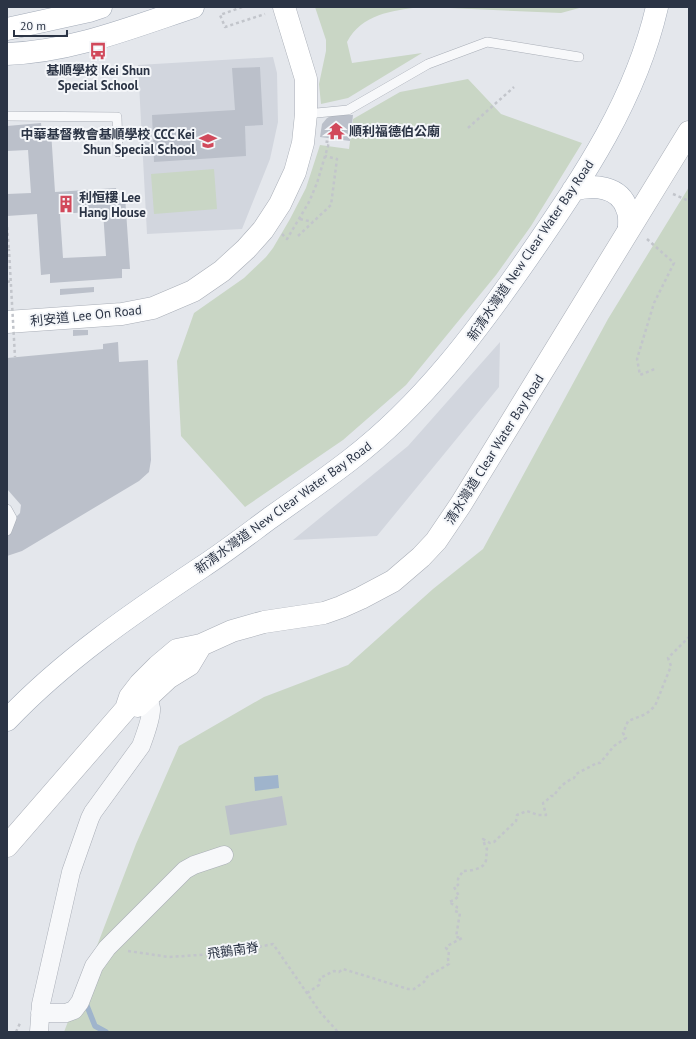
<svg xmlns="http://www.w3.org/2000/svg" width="696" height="1039" font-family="'PT Sans','Noto Sans TC',sans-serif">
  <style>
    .built { fill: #d2d6de }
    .green { fill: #c9d6c5 }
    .water { fill: #9fb4cc }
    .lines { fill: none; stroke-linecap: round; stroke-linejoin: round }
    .stream { stroke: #9fb4cc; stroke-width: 5.5 }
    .building { fill: #bbc0ca; fill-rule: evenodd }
    .lane-casing { stroke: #a9aeb7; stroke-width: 10 }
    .street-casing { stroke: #a9aeb7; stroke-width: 19 }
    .secondary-casing { stroke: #a9aeb7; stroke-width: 23 }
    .primary-casing { stroke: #a3abb8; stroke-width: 23 }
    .path { stroke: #c2c5cb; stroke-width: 2.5; stroke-dasharray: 3 3; stroke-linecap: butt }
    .lane { stroke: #f7f8fa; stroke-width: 9 }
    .street { stroke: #f7f8fa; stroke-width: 18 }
    .secondary { stroke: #fff; stroke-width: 22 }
    .primary { stroke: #fff; stroke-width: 22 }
    .path-bridge { stroke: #c2c5cb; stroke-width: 2.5; stroke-dasharray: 3 3; stroke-linecap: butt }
    .labels { text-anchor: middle; stroke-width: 4; stroke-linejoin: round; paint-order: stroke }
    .poi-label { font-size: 13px; font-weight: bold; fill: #2b3445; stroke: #f4f6f9; text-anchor: start }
    .street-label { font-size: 13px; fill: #2b3445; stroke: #f4f6f9 }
  </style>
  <rect width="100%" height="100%" fill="#e4e7ec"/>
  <!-- built -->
  <path class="built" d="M273,57l4,16 1,49 -8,37 -28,70 -95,5 -9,-169z
    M500,342l-1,45 -122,149 -84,4 115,-94z"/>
  <!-- green -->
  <path class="green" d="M315,7h105c-29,4 -58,7 -73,35l5,21 70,-10 -74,45 -27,6 -2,-20 7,-33v-11z
    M427,7h156l-22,6z
    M468,79l33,35 81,29 -51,83 -35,49 -90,110 -63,55 -98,67 -64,-71 -4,-75 17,-48 50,-35 22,-21 7,-9 17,-29 16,-31 14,-43 29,4 4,-30 47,-27z
    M214,169l3,40 -63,5 -3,-40z
    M689,187v845h-625l72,-188 43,-98 85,-49 84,-32 85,-76 50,-40 125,-230z"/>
  <!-- water -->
  <path class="water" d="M278,775l1,13 -24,3 -1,-14z"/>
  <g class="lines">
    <!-- stream -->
    <path class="stream" d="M85,1001l10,25 11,6"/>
  </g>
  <!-- building -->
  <path class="building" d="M260,67l3,58 -18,1 1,30 -92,6 -2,-47 83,-5 -3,-42z
    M337,113l4,2h12l-3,26 -30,-4 2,-13 5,-6z
    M41,123l1,9 9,-1 4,61 61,-4 1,9 8,-1 5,73h-8v9l-72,5v-9l-9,1 -4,-61 -30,2v-22l24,-1 -3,-43 -21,1v-25zM103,211l3,45 -43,2 -3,-44z
    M94,287v5l-34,3v-6z
    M73,330h15v5l-15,1z
    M118,342l1,20 29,-2 3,100 -2,12 -10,9 -117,70 -15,5v-35l7,-2 6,-6 1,-8 -14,-16v-131l96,-9v-5z
    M282,796l5,29 -57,10 -5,-29z"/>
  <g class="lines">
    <!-- lane casing -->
    <g class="lane-casing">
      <path id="lane" d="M306,114l42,-4 80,-46 59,-22 92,15
        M7,116l110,1 1,35
        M7,509l5,9 -5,13"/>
    </g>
    <!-- street casing -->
    <g class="street-casing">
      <path id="street" d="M40,1013h26l8,-3 6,-8 14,-36 13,-18 78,-78 9,-5 30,-10
        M39,1032l2,-28 30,-132 19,-54 3,-6 48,-66c3,-8 11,-30 10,-38 -1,-7 -5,-14 -9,-21"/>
    </g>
    <!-- secondary casing -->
    <g class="secondary-casing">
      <path id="secondary" d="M7,322l115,-8 31,-6 40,-17 29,-20 24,-22 17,-19 17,-26 15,-32 8,-29 3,-29v-35l-22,-72
        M138,706l30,-28 21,-13 12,-20
        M7,846l119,-137 4,-12 10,-13 18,-18 19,-16 24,-5 31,-14 32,-9 60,-9 17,-6 20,-9 32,-17 28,-24 15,-16 25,-37 228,-372"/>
    </g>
    <!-- primary casing -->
    <g class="primary-casing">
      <path id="primary" d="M7,29l82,-18 12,-4
        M7,54c64,-2 126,-27 186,-47
        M573,190c20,-6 47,-4 54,19 3,6 2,12 2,19
        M7,720c57,-60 126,-107 195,-153 23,-15 45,-32 68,-49 27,-19 54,-38 80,-58 73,-56 127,-129 179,-204 54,-79 106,-154 128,-249"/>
    </g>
    <!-- path -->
    <path class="path" d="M242,7l-22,8 5,12 40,-13
      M468,128l46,-41
      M673,194l16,7
      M300,219l13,3
      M7,227l2,23
      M282,234l5,5 22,-37 8,-19 11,-37 1,-4 -6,-1
      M298,236l33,-31 6,-46 -12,-3
      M647,239l27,24 -20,40 -17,56 3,16 17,-7
      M7,282l4,-1
      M128,951l41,6 60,-4 44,-9 47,68 18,20
      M307,993l12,-8 1,-7 14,-7 5,1 4,-3 65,20h6l10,-7 3,-5 22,-13 -1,-5 1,-8 -3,-3 3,-3 13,-7 -6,-1 4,-24 -5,-2 2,-4 -8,-5 5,-2 5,-4 -5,-9 4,-2v-6l5,-8c7,0 22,-2 23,-11 1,-4 0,-7 1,-11l-2,-3 -2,-7 7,4 4,-1 22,-21 1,-6 10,-4 11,4h8l-3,-12 2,-1 6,-6h3c4,-8 12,-15 20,-18l2,-4 21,-11h3l14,-17 12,-8 -3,-5 5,-12 18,-7 9,-8 16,-40 -3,-8 21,-21
      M16,1032l5,-11"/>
    <!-- lane -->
    <use href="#lane" class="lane"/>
    <!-- street -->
    <use href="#street" class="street"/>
    <!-- secondary -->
    <use href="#secondary" class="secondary"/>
    <!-- primary -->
    <use href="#primary" class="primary"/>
    <!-- path-bridge -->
    <path class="path-bridge" d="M7,250h2l6,107"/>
  </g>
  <!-- icons -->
  <defs>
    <g id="bus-bare" transform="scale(1.38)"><path d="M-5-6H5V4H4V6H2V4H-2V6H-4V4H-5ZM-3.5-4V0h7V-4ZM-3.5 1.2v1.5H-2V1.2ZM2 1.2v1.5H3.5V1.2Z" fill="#d1495b" stroke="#f4f6f9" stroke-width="2.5" paint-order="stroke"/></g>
    <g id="temple-bare" transform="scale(1.38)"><path d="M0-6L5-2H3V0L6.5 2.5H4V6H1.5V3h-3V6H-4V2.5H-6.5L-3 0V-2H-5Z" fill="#d1495b" stroke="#f4f6f9" stroke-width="2.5" paint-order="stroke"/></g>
    <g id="school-bare" transform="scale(1.38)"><path d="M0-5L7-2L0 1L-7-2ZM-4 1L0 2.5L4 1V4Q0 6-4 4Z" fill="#d1495b" stroke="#f4f6f9" stroke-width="2.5" paint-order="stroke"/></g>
    <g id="building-bare" transform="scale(1.38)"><path d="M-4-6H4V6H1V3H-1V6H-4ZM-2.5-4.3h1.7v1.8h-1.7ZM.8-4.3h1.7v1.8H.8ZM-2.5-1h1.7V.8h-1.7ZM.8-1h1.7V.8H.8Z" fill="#d1495b" stroke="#f4f6f9" stroke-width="2.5" paint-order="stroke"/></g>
  </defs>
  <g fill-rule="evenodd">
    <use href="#bus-bare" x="98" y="51"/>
    <use href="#temple-bare" x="336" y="131"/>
    <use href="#school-bare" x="208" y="141"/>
    <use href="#building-bare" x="66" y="204"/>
  </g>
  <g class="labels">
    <!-- poi labels -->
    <g class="poi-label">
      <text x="98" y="75" text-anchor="middle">基順學校 Kei Shun<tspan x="98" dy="15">Special School</tspan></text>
      <text x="349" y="136">順利福德伯公廟</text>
      <text x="195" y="139" text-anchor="end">中華基督教會基順學校 CCC Kei<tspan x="195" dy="15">Shun Special School</tspan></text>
      <text x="79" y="202">利恒樓 Lee<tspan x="79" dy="15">Hang House</tspan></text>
    </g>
    <!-- street labels -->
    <g class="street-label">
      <text transform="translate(530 250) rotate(-56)" y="5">新清水灣道 New Clear Water Bay Road</text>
      <text transform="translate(86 315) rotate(-6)" y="5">利安道 Lee On Road</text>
      <text transform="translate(494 449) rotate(-58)" y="5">清水灣道 Clear Water Bay Road</text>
      <text transform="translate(283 507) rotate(-36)" y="5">新清水灣道 New Clear Water Bay Road</text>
      <text transform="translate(233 950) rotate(-8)" y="5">飛鵝南脊</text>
    </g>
  </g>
  <!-- border -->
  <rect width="696" height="1039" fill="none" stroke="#2b3445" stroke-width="16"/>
  <!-- scale -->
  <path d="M14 30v6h53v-6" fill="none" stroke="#2b3445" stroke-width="2"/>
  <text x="20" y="30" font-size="12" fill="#2b3445" stroke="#f4f6f9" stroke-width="3" paint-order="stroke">20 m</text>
</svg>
